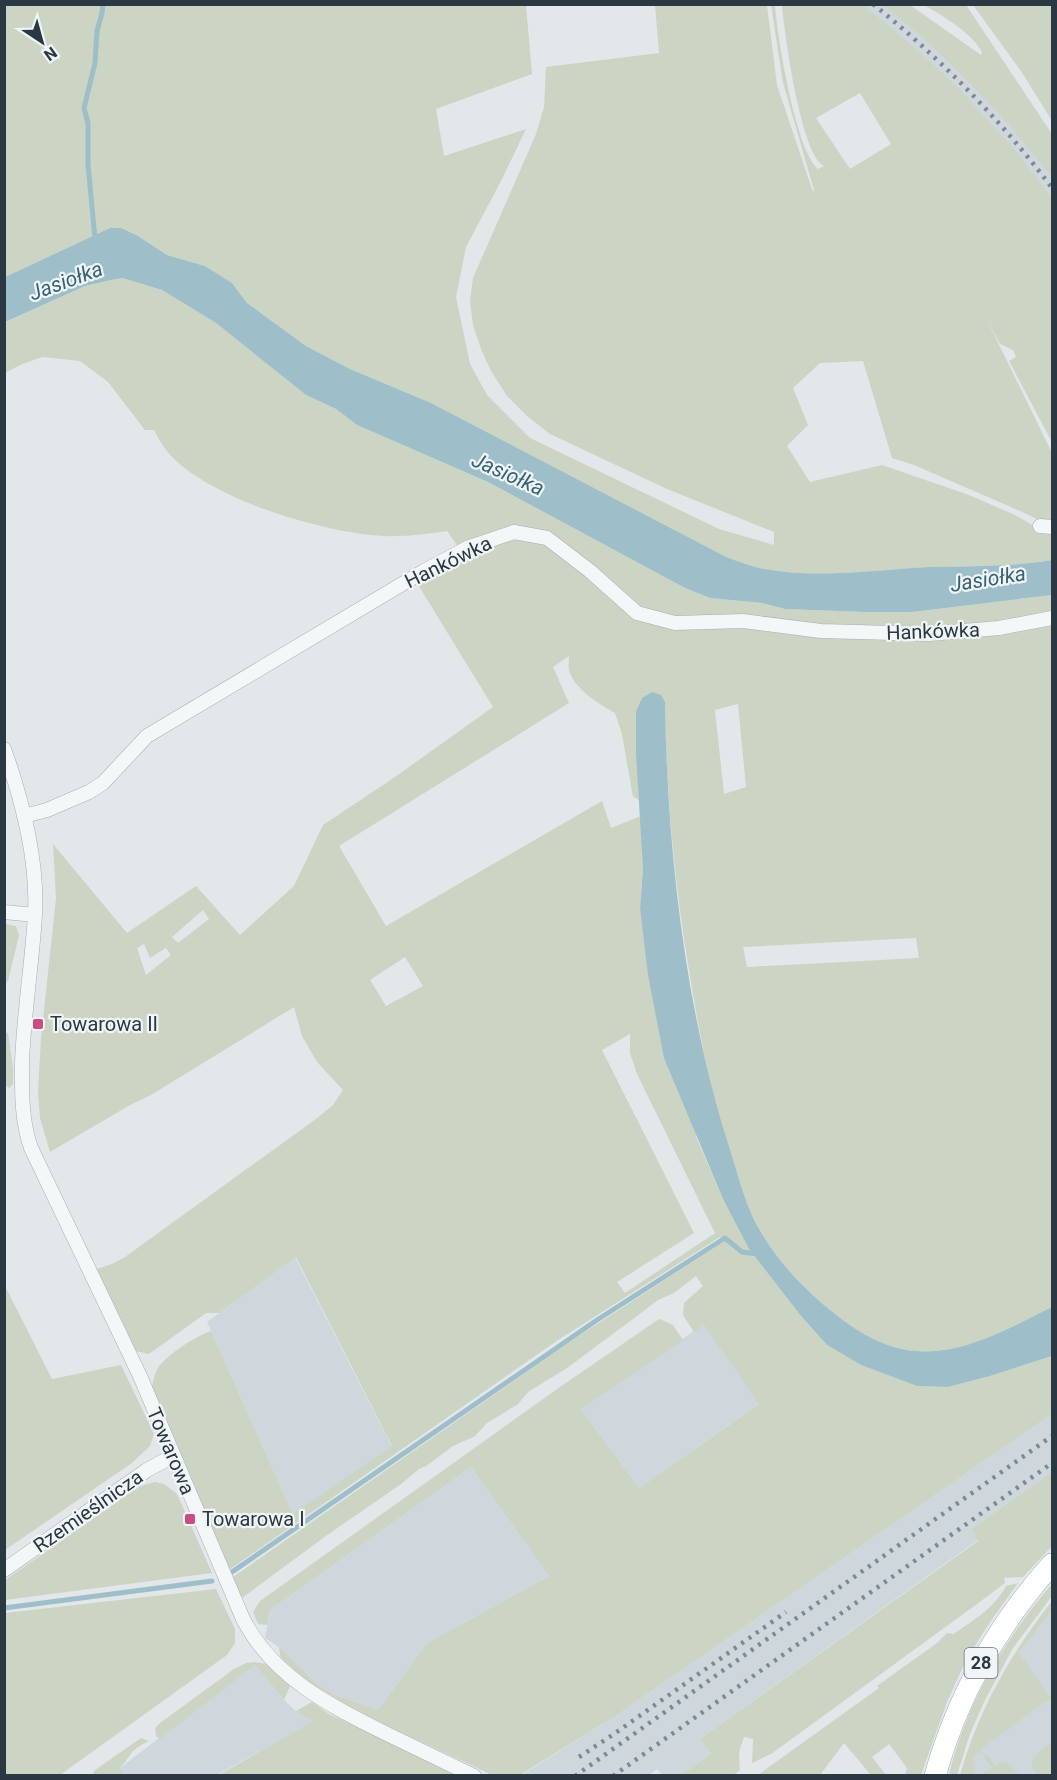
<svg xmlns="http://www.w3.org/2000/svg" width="1057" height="1780" font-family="Roboto,sans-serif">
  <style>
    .built { fill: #d0d7dc }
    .green { fill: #ccd4c3; fill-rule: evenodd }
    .water { fill: #9ebfc9 }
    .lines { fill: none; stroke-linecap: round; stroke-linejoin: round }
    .stream { stroke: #9ebfc9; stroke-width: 5 }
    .street-casing { stroke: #a7afb4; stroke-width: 15 }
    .primary-casing { stroke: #a1afb5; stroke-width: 22 }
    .street { stroke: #f4f7f8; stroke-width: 14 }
    .primary { stroke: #fff; stroke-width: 21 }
    .rail { stroke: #7c8b93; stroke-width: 4.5; stroke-dasharray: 3 6; stroke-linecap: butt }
    .poi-dot { fill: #cb4b82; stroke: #f1f5f7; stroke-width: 2 }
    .labels { text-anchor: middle; stroke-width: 4.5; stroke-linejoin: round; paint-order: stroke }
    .shield { fill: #f1f5f7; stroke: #667178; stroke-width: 1.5 }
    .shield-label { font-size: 18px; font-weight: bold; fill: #2a3941 }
    .street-label { font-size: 20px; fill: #2a3941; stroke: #f1f5f7 }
    .poi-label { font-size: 20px; fill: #2a3941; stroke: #f1f5f7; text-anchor: start }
    .water-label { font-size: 21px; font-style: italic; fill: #356374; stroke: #f1f5f7 }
  </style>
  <rect width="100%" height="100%" fill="#e2e7ea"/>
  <!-- built -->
  <path class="built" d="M849,5h42l26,20 135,144v36z
    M295,1257l97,190 -99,67 -86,-192z
    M704,1324l56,79 -121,85 -58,-79z
    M1052,1414v58l-81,57 7,11 -278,199 11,15 -30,21h-19l-5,-6 -9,7h-128l94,-59z
    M471,1467l78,109 -122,67 -49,67 -41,-14 -20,-12 -41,-39 -11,-7 5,-28z
    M1052,1611v164l-85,1 12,-45 40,-78z
    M255,1665l29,35 12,11 18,10 -97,54h-93l-4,-7z"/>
  <!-- green -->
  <path class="green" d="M5,5h521l6,69 -96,35 8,47 82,-27 -24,50 -36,68 -10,50 14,67 17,31 43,43 189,91 55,16v-13l-107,-43 -117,-55 -23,-18 -20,-20 -16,-25 -10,-22 -8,-24 -3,-24 3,-23 63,-144 8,-27 2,-40 113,-14 -4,-48h112l10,80 36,107 1,-2 -31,-107 -12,-78h4c2,31 21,146 43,164l6,-3c-23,-10 -40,-135 -42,-161h82l67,57 29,28 52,56 40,52v244l-43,-81 7,-4 -3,-7 -13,-6 -13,-24 65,133v71l-8,-1 -17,-9 -113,-49 -22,-7 -29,-97 -43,2 -27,25 15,37 -21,21 23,36 72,-17 87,30 46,20 26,15h11v30c-40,7 -82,6 -123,7 -58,3 -117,13 -174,0 -20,-5 -40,-15 -59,-24l-265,-140 -81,-34 -44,-23 -59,-43 -15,-20 -27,-17 -38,-11 -29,-19 -28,-8 -105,49zM860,93l31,51 -41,25 -34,-51z
    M883,5h27l71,50 1,-3c-10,-19 -39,-36 -58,-47h42l86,129v43c-50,-64 -106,-122 -169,-172z
    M973,5h79v116l-29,-47z
    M122,278l40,12 54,33 90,72 30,14 21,16 131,57 197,106 25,10 52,5 23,6 80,3h47l140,-17v20l-125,15 -248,-11 -43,-11 -105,-77 -72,17 -12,-17c-20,3 -43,6 -64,5 -59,-3 -179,-38 -217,-86 -5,-6 -8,-13 -12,-20h-9l-37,-48 -28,-21 -38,-4 -22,8 -15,8v-51l80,-36z
    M514,537l11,1 25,8 93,75 101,4 77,10 231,-13v685c-41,20 -88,48 -136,44 -29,-2 -55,-17 -77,-34 -29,-22 -58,-51 -77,-83 -17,-27 -24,-58 -34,-88 -19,-60 -30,-120 -40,-182 -14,-86 -22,-174 -23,-261l-29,9 3,88 -6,-3 -11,-63 -7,-21c-16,-9 -41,-24 -46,-43 -1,-4 0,-10 0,-14l-16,11 16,36 -230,143 47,80 216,-125 9,27 30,-12 2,53 -3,39 57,231 26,60 26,50 52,67 26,29 34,20 56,21 31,1 42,-11 62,-20v58l-438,303 -94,58h-28l-134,-63 -54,-33 -22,-20 -2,-4 -1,-8 38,37 20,12 41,14 49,-67 122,-67 -78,-109 -201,143 -3,15 -9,-1 -5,-12 7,-11 300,-214 96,-66 4,-2 13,6 10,15 -102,69 58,79 120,-84 -55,-79 -10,7 -11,-17 1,-12 19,-17 -7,-10 -22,17 -16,7 -25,19 -66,49 -39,24 -10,12 -31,19 -12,13 -22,10 -27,20 -7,3 -18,15 -78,54 -81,60 -9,-21 338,-236 151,-98 -2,-6 -162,103 -329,230 -77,-183c1,-6 3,-14 6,-19 8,-13 38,-32 53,-37l82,183 99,-68 -96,-189 -77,56h-13l-57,41 -13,-3 -39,-82 15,-5 13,-7 191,-138 17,-14 10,-15 -26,-28 -15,-26 -8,-29 -143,88 -21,10 -80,47 -10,-34 -2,-27 3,-53 15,-140 -3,-54 74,89 69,-47 44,49 54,-49 29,-61 72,-48 98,-70 -76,-124 28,-17zM738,704l8,83 -22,7 -9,-84zM203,910l6,9 -31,24 -6,-6zM916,938l3,20 -172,9 -4,-20zM144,944l6,14 16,-10 5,7 -25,20 -9,-27zM405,957l18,29 -37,20 -16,-26zM630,1034v19l7,21 78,159 -90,60 -8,-11 77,-49 -92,-183z
    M5,924l11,2 3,9 -11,46 -3,3z
    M5,1032l3,1 5,35v16l-4,4 -4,-3z
    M4,1284l48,95 69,-14 33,69 -4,12 -18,17 -127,87z
    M1052,1472v74l-29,31 -19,1 1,5 -28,21 -206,150 -19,9 1,-24 -9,-2 -5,15 1,18 -6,5h-53l30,-21 -11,-15 278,-198 -7,-12z
    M155,1482l9,2 13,10 35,79 -207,27v-20l135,-94z
    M1018,1583l-28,39 -24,38 -19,42 -26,73h-16l2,-7 -18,-24 -17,13 14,18h-15l-27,-32 -24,32h-62l121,-87 -2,-2 60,-43 10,-10 7,1c20,-15 40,-25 52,-48z
    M1052,1584v12l-39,52 -28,52 -15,34 -13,41h-8c17,-70 56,-137 103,-191z
    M216,1589l19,40v14l-8,12 -167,120h-55v-162z
    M1052,1601v10l-33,42 33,47 -10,4 -61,45 3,4 -2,1 -4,-3 -5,9 3,15 6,-1 11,-6 -10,-11 4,-3 8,12 11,-5 14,14h-60c18,-64 51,-122 92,-174z
    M254,1662l12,2 24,22 -6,14 -29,-35 -95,74 -4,-3 -1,-8 5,-5 74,-54 12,-6z
    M312,1702l17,12 129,61 -241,1 96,-55 -17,-10z
    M141,1738l8,3c-21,10 -16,13 -29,27l4,7h-32l3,-5z
    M1052,1742v33h-15l-5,-9 1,-9z"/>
  <!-- water -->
  <path class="water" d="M110,228h11l17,8 29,19 38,11 27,17 15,20 59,43 44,23 81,34 293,153c10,4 21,8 31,11 57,13 116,3 174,0 41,-1 83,0 123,-7v35l-140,17h-47l-80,-3 -23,-6 -52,-5 -25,-10 -197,-106 -131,-57 -21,-16 -30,-14 -90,-72 -54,-33 -40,-12 -15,3 -22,5 -80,36v-45z
    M652,692l9,3 4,7c2,147 20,308 65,448 9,28 16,59 32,84 19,32 48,61 77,83 22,17 48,32 77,34 48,4 95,-24 136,-44v49l-62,20 -42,11 -31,-1 -56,-21 -34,-20 -26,-29 -52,-67 -26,-50 -59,-141 -16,-83 -8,-67 3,-39 -7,-116v-41l6,-14z"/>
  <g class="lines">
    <!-- stream -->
    <path class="stream" d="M95,239l-7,-75v-41l-4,-15 11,-45 2,-32 5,-18 1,-9
      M232,1572l365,-252 128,-82 17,14 16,2
      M4,1608l208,-27"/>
    <!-- street casing -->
    <g class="street-casing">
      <path id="street" d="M1040,526l12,1
        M4,749c19,53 34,110 31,166 -3,49 -11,97 -13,147 0,29 -1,57 9,86l109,228 103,243c30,58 87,87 144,115 29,14 58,28 87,42
        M24,816l23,-6 42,-18 14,-9 44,-47 277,-165 43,-23 47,-16 33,6 43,33 47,42 38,10 68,-2 78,10 108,3 70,-6 53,-10
        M4,912l31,3
        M4,1570l143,-100 26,-14"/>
    </g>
    <!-- primary casing -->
    <g class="primary-casing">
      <path id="primary" d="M935,1776c22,-79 63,-152 117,-212"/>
    </g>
    <!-- street -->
    <use href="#street" class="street"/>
    <!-- primary -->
    <use href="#primary" class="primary"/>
    <!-- rail -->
    <path class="rail" d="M873,4c67,54 128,116 179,184
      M579,1757l35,-23 172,-122
      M575,1776l477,-340
      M613,1776l439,-313"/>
  </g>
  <!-- markers -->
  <g class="poi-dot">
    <rect x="32" y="1018" width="12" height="12" rx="3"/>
    <rect x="184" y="1513" width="12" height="12" rx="3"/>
  </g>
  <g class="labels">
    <!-- shield labels -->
    <rect class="shield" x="964.5" y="1648" width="33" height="30" rx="4.5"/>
    <g class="shield-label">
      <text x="981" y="1669">28</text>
    </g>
    <!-- street labels -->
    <g class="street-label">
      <text transform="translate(448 562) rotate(-26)" y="7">Hankówka</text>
      <text transform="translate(933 631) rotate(-2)" y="7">Hankówka</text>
      <text transform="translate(171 1451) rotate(67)" y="7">Towarowa</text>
      <text transform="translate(88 1511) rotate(-35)" y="7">Rzemieślnicza</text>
    </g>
    <!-- poi labels -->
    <g class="poi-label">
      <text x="50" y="1031">Towarowa II</text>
      <text x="202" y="1526">Towarowa I</text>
    </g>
    <!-- water labels -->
    <g class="water-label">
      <text transform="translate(66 281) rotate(-20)" y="7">Jasiołka</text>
      <text transform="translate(508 474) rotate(24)" y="7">Jasiołka</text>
      <text transform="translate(988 579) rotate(-9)" y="7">Jasiołka</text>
    </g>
  </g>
  <!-- border -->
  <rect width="1057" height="1780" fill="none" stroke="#2a3941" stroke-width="12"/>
  <!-- north arrow -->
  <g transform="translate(42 42) rotate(144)" stroke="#f1f5f7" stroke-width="4.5" paint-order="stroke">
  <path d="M0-4.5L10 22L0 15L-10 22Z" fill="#2a3941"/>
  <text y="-9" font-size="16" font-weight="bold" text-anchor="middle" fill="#2a3941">N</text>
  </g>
</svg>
